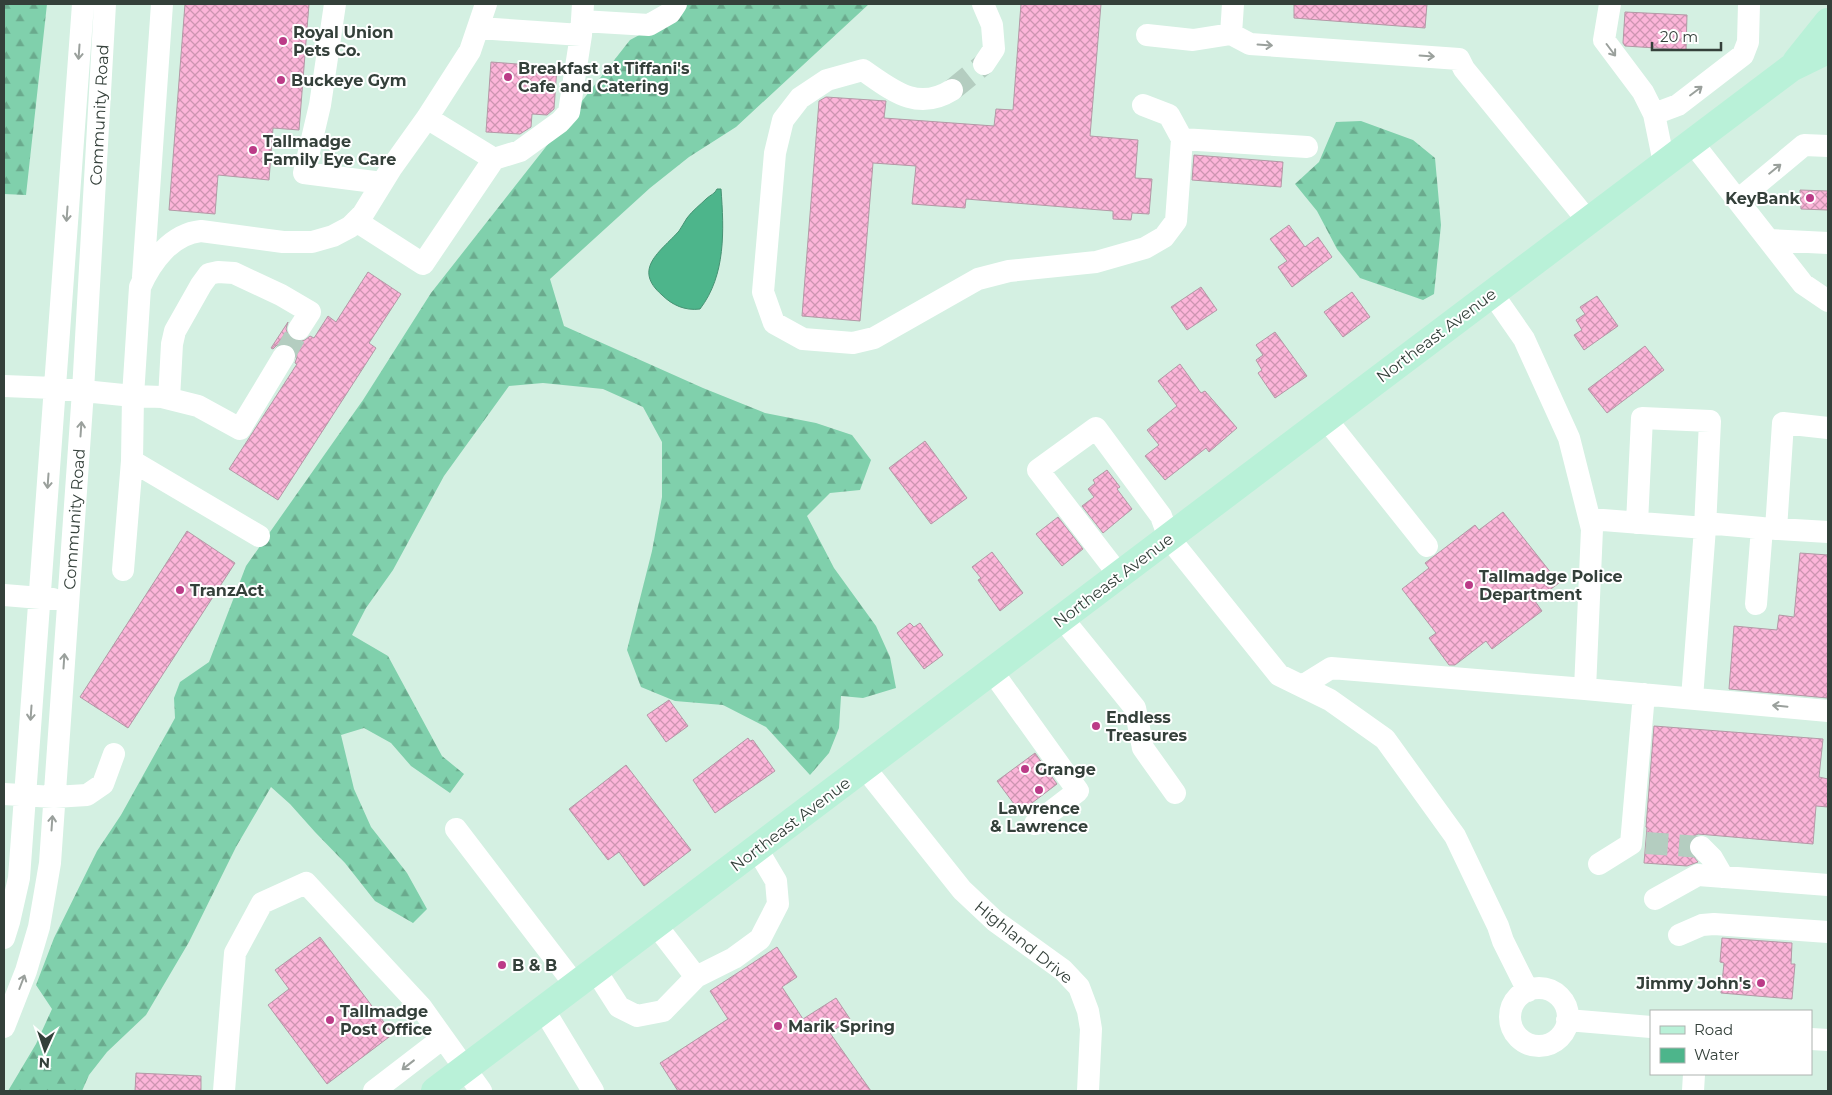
<svg xmlns="http://www.w3.org/2000/svg" width="1832" height="1095" font-family="Montserrat,sans-serif">
  <style>
    .forest { fill: url(#forest-firs) }
    .water { fill: #4db58b; stroke: #469273 }
    .building { fill: url(#building-cross-hatch); stroke: #b399a6 }
    .lines { fill: none; stroke-linecap: round; stroke-linejoin: round }
    .minor-tunnel { stroke: #b4cdc0; stroke-width: 22; stroke-dasharray: 22 11; stroke-linecap: butt }
    .minor { stroke: #fff; stroke-width: 22 }
    .major { stroke: #b9f1d8; stroke-width: 28 }
    .oneway { stroke: #9aa09c }
    .poi-dot { fill: #bb3b87; stroke: #fff; stroke-width: 2 }
    .labels { text-anchor: middle; stroke-width: 4; stroke-linejoin: round; paint-order: stroke }
    .poi-label { font-size: 16px; font-weight: bold; fill: #34403a; stroke: #fff; text-anchor: start }
    .street-label { font-size: 16px; fill: #34403a; stroke: #fff }
  </style>
  <defs>
    <pattern id="forest-firs" width="22" height="20" patternUnits="userSpaceOnUse" patternTransform="scale(1.25)"><rect width="22" height="20" fill="#80d0ac"/><path d="M5 1l3.5 6h-7zM16 11l3.5 6h-7z" fill="#6aaa8d"/></pattern>
    <pattern id="building-cross-hatch" width="8" height="8" patternUnits="userSpaceOnUse" patternTransform="scale(1.25)"><rect width="8" height="8" fill="#fcb5d9"/><path d="M0 0l8 8M0 8l8-8" fill="none" stroke="#cd95b1"/></pattern>
  </defs>
  <rect width="100%" height="100%" fill="#d4f0e2"/>
  <!-- forest -->
  <path class="forest" d="M4,4h43l-21,191 -22,-1z
    M682,4h187l-133,123 -47,30 -39,31 -100,91 14,47 139,62 62,25 51,10 36,12 19,25 -11,30 -30,3 -23,23 27,52 42,58 14,31 6,31 -33,10 -22,-2 -2,32 -10,25 -19,22 -44,-48 -43,-22 -48,-4 -34,-14 -14,-37 25,-99 10,-54v-55l-19,-35 -40,-18 -60,-6 -34,3 -65,90 -51,94 -27,38 -14,27 36,21 54,100 22,18 -14,19 -39,-27 -20,-23 -27,-15 -23,7 13,54 17,38 36,46 20,36 -14,14 -38,-22 -30,-38 -30,-31 -25,-28 -19,-17 -35,60 -47,95 -43,73 -39,37 -18,23 -7,16h-74l28,-47 16,-35 -16,-24 18,-47 43,-87 24,-36 54,-97 -1,-20 6,-16 29,-20 37,-96 117,-166 68,-107 199,-253 37,-20z
    M1361,121l52,19 22,18 6,67 -7,69 -11,6 -63,-22 -23,-29 -20,-38 -22,-27 24,-22 17,-40z"/>
  <!-- water -->
  <path class="water" d="M717,189h4c3,41 5,86 -21,120 -15,2 -28,-4 -38,-14 -30,-26 -2,-43 17,-64 3,-4 5,-9 8,-13 5,-7 13,-13 19,-19 4,-4 9,-5 11,-10z"/>
  <!-- building -->
  <path class="building" d="M185,4h124l-10,126 -26,-2 -4,52 -51,-5 -3,39 -46,-4z
    M1021,4h80l-11,132 48,4 -3,38 17,1 -3,35 -17,-1 -1,7 -18,-1v-8l-147,-12 -1,9 -53,-4 4,-38 -43,-3 -13,158 -58,-5 17,-215 7,-4 60,4 -2,17 110,8 2,-17 17,1z
    M1294,4h133l-2,24 -131,-10z
    M1625,12l62,3 -1,35 -61,-4 -2,-3z
    M491,62l66,5 -3,42 -7,6 -15,-1 -1,13 -11,7 -34,-2z
    M1194,155l89,7 -2,25 -89,-7z
    M1800,190l28,1v19l-27,-1z
    M1289,225l16,22 13,-10 14,20 -40,30 -14,-20 9,-6 -17,-22z
    M368,272l33,22 -32,49 7,5 -98,152 -49,-31 68,-105 -2,-1 2,-6 -1,-7 -5,-5 -7,-2 -7,2 -4,4 -2,-1 17,-26 -2,7 2,6 4,5 7,2 6,-2 5,-4 4,2 14,-22 8,6z
    M1201,287l16,23 -30,20 -16,-23z
    M1352,292l18,25 -27,20 -19,-25z
    M1597,296l21,30 -34,24 -10,-15 8,-5 -6,-10 9,-6 -5,-7z
    M1275,332l32,44 -32,22 -17,-25 4,-3 -6,-10 7,-5 -7,-10z
    M1645,346l19,24 -57,43 -19,-24z
    M1180,364l21,29 4,-2 32,37 -28,24 -3,-4 -41,32 -20,-24 14,-11 -12,-15 30,-24 -19,-25z
    M925,441l42,57 -36,26 -42,-56z
    M1107,470l13,17 -3,2 15,20 -29,24 -21,-27 12,-9 -6,-8 7,-6 -2,-3z
    M1503,512l56,71 -24,18 7,10 -50,38 -6,-8 -31,24h-6l-20,-27 7,-5 -34,-44 27,-21 -4,-5 50,-38 4,5z
    M1058,517l25,32 -21,17 -26,-32z
    M187,531l48,32 -107,165 -48,-31z
    M992,552l31,41 -23,18 -22,-31 3,-2 -9,-11z
    M1800,553l28,2v143l-99,-9 5,-63 43,4 2,-15 15,2z
    M910,623l4,4 6,-4 23,32 -19,14 -27,-36z
    M669,700l19,26 -22,16 -19,-27z
    M1654,726l169,13 -4,38 9,2v28l-12,-1 -3,38 -115,-10 -6,3 -4,7 1,7 9,11 -11,4 -43,-3 3,-35 -1,-1z
    M748,738l2,3 3,-1 22,31 -60,42 -22,-33z
    M1035,753l22,31 -37,28 -23,-31z
    M626,765l65,85 -47,36 -25,-34 -11,8 -39,-51z
    M320,937l73,97 -66,50 -59,-79 21,-16 -14,-19z
    M1722,938l70,5 -1,21h4l-3,35 -71,-6 3,-30 -4,-1z
    M777,947l20,30 -15,10 21,32 33,-21 14,21 -20,14 41,58h-193l-18,-28 68,-44 -18,-28z
    M136,1073l65,3v15h-66z"/>
  <g class="lines">
    <!-- minor-tunnel -->
    <path class="minor-tunnel" d="M952,90l32,-26
      M284,356l15,-27
      M1646,843l55,4"/>
    <!-- minor -->
    <path class="minor" d="M335,4l-15,101 -16,68 78,10
      M983,4l9,21 2,24 -10,15
      M1233,4l-2,30 19,10 209,15 5,10 124,152
      M1610,4l-6,36 39,52 11,22 10,49
      M582,21l67,4 21,-12 6,-9
      M479,28l102,7 2,-31
      M1147,35l46,5 38,-6
      M952,90c-35,22 -60,0 -89,-20l-36,10 -27,18 -17,22 -8,33 -12,139 11,31 29,16 50,4 21,-5 104,-59 31,-8 87,-9 49,-14 19,-11 12,-16 6,-82 125,8
      M1143,105l26,10 13,24
      M1654,114l24,-9 65,-50 5,-13 1,-38
      M1692,142l111,142 25,17
      M494,159l26,-8 40,-29 9,-10 12,-77
      M1738,200l66,-55 24,1
      M356,221l67,43 71,-105 -67,-41
      M1769,240l59,3
      M143,277l19,-273
      M4,386l50,2 79,8 29,1 36,9 42,23 44,-73
      M169,399l3,-55 3,-13 26,-46 8,-11 9,-2 16,1 47,22 29,17 -11,17
      M1326,419l101,127
      M132,461l127,75
      M1590,519l115,9 -13,170
      M1637,523l5,-105 68,3 -5,107
      M1705,523l57,5
      M1776,529l7,-106 45,5
      M123,570l9,-109 1,-65 7,-109c11,-25 31,-53 61,-56l82,11h29l21,-6 17,-9 13,-13 29,-47 35,-49 43,-67 16,-47
      M1119,575l-81,-105 58,-42 65,88 8,22 110,137 51,25 55,39 70,97 43,90 5,15 25,50
      M4,595l49,4
      M1756,604l6,-76 66,4
      M1062,618l73,90 8,40 32,45
      M992,671l86,120 -43,33
      M1302,686l29,-18 254,21 7,-160 -23,-91 -45,-99 -32,-46
      M1585,689l243,22
      M864,767l98,123 33,31 68,49 16,17 9,24 3,18 -3,62
      M4,794l50,3 33,-2 16,-11 11,-30
      M456,829l120,157
      M1701,847l11,11 11,19
      M1599,864l32,-20 13,-150
      M1655,899l43,-24 130,10
      M656,925l40,52
      M1679,935l23,-10 12,-1 114,8
      M4,938l5,-16 10,-44 64,-874
      M596,971l23,36 18,9 26,-5 33,-34 38,-19 26,-19 18,-35 -2,-23 -19,-32
      M1510 1017a29 29 0 1 1 58 0a29 29 0 1 1-58 0Z
      M544,1010l49,81
      M1567,1020l84,7
      M4,1027l22,-56 13,-44 11,-64 33,-472 22,-387
      M1811,1039l17,1
      M224,1091l11,-138 27,-50 44,-20 115,124 60,84
      M374,1091l69,-53
      M1693,1091l1,-17"/>
    <!-- major -->
    <path class="major" d="M1796,62l32,-40
      M435,1091l1356,-1023 37,-18"/>
  </g>
  <!-- one-way arrows -->
  <defs><path id="oneway-shaft" d="M-6 0H5M1.5-3L5.5 0L1.5 3" fill="none" stroke-width="1.6" stroke-linecap="round" stroke-linejoin="round" transform="scale(1.25)"/></defs>
  <g class="oneway">
    <use href="#oneway-shaft" transform="translate(1265 45) rotate(4)"/>
    <use href="#oneway-shaft" transform="translate(1611 50) rotate(53)"/>
    <use href="#oneway-shaft" transform="translate(79 52) rotate(94)"/>
    <use href="#oneway-shaft" transform="translate(1427 56) rotate(4)"/>
    <use href="#oneway-shaft" transform="translate(1696 91) rotate(-37)"/>
    <use href="#oneway-shaft" transform="translate(1775 169) rotate(-39)"/>
    <use href="#oneway-shaft" transform="translate(67 214) rotate(94)"/>
    <use href="#oneway-shaft" transform="translate(81 429) rotate(-86)"/>
    <use href="#oneway-shaft" transform="translate(48 481) rotate(94)"/>
    <use href="#oneway-shaft" transform="translate(64 661) rotate(-86)"/>
    <use href="#oneway-shaft" transform="translate(1780 706) rotate(-175)"/>
    <use href="#oneway-shaft" transform="translate(31 713) rotate(94)"/>
    <use href="#oneway-shaft" transform="translate(52 823) rotate(-86)"/>
    <use href="#oneway-shaft" transform="translate(22 982) rotate(-69)"/>
    <use href="#oneway-shaft" transform="translate(408 1065) rotate(142)"/>
  </g>
  <!-- markers -->
  <g class="poi-dot">
    <circle cx="283" cy="41" r="5"/>
    <circle cx="508" cy="77" r="5"/>
    <circle cx="281" cy="80" r="5"/>
    <circle cx="253" cy="150" r="5"/>
    <circle cx="1810" cy="198" r="5"/>
    <circle cx="1469" cy="585" r="5"/>
    <circle cx="180" cy="590" r="5"/>
    <circle cx="1096" cy="726" r="5"/>
    <circle cx="1025" cy="769" r="5"/>
    <circle cx="1039" cy="790" r="5"/>
    <circle cx="502" cy="965" r="5"/>
    <circle cx="1761" cy="983" r="5"/>
    <circle cx="330" cy="1020" r="5"/>
    <circle cx="778" cy="1026" r="5"/>
  </g>
  <g class="labels">
    <!-- poi labels -->
    <g class="poi-label">
      <text x="293" y="38">Royal Union<tspan x="293" dy="18">Pets Co.</tspan></text>
      <text x="518" y="74">Breakfast at Tiffani's<tspan x="518" dy="18">Cafe and Catering</tspan></text>
      <text x="291" y="86">Buckeye Gym</text>
      <text x="263" y="147">Tallmadge<tspan x="263" dy="18">Family Eye Care</tspan></text>
      <text x="1800" y="204" text-anchor="end">KeyBank</text>
      <text x="1479" y="582">Tallmadge Police<tspan x="1479" dy="18">Department</tspan></text>
      <text x="190" y="596">TranzAct</text>
      <text x="1106" y="723">Endless<tspan x="1106" dy="18">Treasures</tspan></text>
      <text x="1035" y="775">Grange</text>
      <text x="1039" y="814" text-anchor="middle">Lawrence<tspan x="1039" dy="18">&amp; Lawrence</tspan></text>
      <text x="512" y="971">B &amp; B</text>
      <text x="1751" y="989" text-anchor="end">Jimmy John's</text>
      <text x="340" y="1017">Tallmadge<tspan x="340" dy="18">Post Office</tspan></text>
      <text x="788" y="1032">Marik Spring</text>
    </g>
    <!-- street labels -->
    <g class="street-label">
      <text transform="translate(99 115) rotate(-87)" y="6">Community Road</text>
      <text transform="translate(1436 335) rotate(-37)" y="6">Northeast Avenue</text>
      <text transform="translate(74 519) rotate(-86)" y="6">Community Road</text>
      <text transform="translate(1113 580) rotate(-37)" y="6">Northeast Avenue</text>
      <text transform="translate(790 824) rotate(-37)" y="6">Northeast Avenue</text>
      <text transform="translate(1024 942) rotate(39)" y="6">Highland Drive</text>
    </g>
  </g>
  <!-- border -->
  <rect width="1832" height="1095" fill="none" stroke="#34403a" stroke-width="10"/>
  <!-- legend -->
  <rect x="1650" y="1010" width="162" height="65" fill="#ffffff" stroke="#aeb3b0"/>
  <rect x="1660" y="1026" width="25" height="8" fill="#b9f1d8" stroke="#aeb3b0"/>
  <text x="1694" y="1035" font-size="15" fill="#34403a">Road</text>
  <rect x="1660" y="1048" width="25" height="15" fill="#4db58b" stroke="#aeb3b0"/>
  <text x="1694" y="1060" font-size="15" fill="#34403a">Water</text>
  <!-- north arrow -->
  <g transform="translate(45 1050) rotate(183)" stroke="#ffffff" stroke-width="4" paint-order="stroke">
  <path d="M0-4L9 19L0 12L-9 19Z" fill="#34403a"/>
  <text y="-8" font-size="14" font-weight="bold" text-anchor="middle" fill="#34403a">N</text>
  </g>
  <!-- scale -->
  <path d="M1652 42v8h69v-8" fill="none" stroke="#34403a" stroke-width="2.5"/>
  <text x="1660" y="42" font-size="15" fill="#34403a" stroke="#ffffff" stroke-width="4" paint-order="stroke">20 m</text>
</svg>
